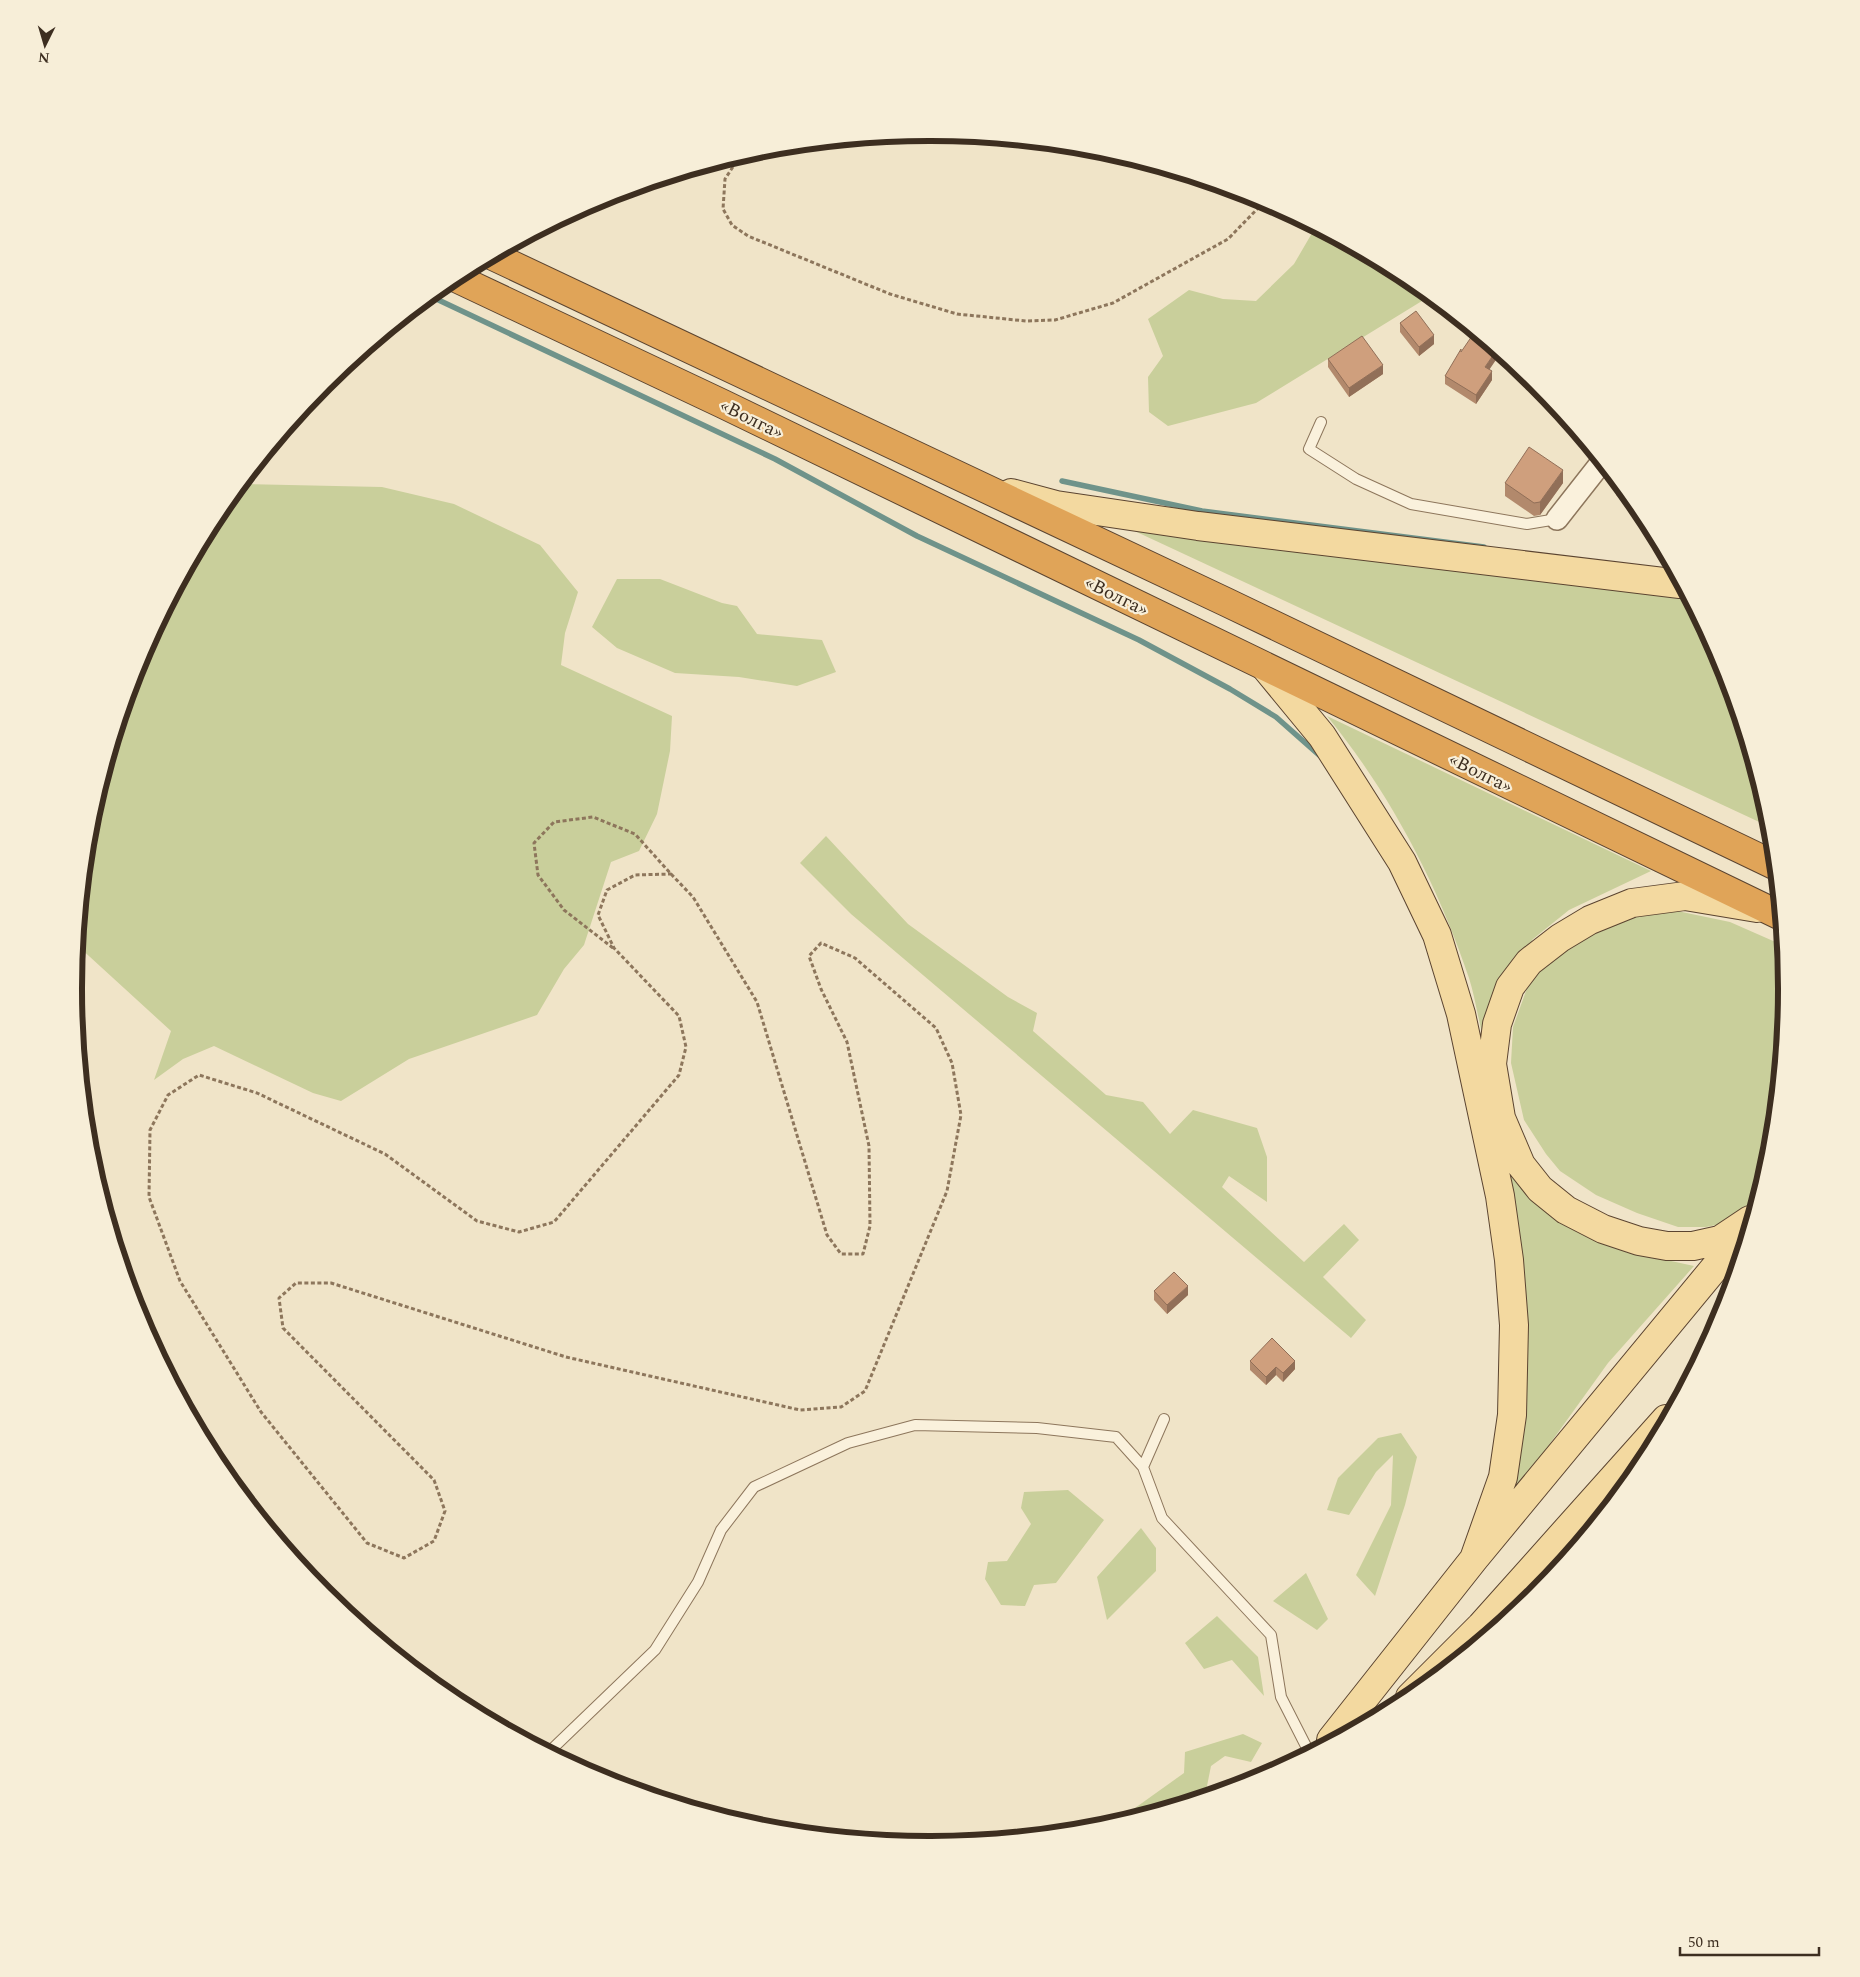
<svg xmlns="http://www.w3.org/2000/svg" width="1860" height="1977" font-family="Spectral,serif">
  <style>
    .green { fill: #c9cf9b }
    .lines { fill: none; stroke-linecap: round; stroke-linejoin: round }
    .stream { stroke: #6f938a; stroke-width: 5.5 }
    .lane-casing { stroke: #8d765c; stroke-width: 12 }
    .street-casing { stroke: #8d765c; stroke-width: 24 }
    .primary-casing { stroke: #5b4430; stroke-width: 30 }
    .highway-casing { stroke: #5b4430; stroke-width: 30 }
    .path { stroke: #8d765c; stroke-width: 3; stroke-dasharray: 4 2.5; stroke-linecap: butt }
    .lane { stroke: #faf1dc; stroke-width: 10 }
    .street { stroke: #faf1dc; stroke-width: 21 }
    .primary { stroke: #f3d9a0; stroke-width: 28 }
    .highway { stroke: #e0a458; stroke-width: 28 }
    .wall { fill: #b2896c }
    .shaded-wall { fill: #916f58 }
    .building { fill: #cf9f7d; stroke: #916f58 }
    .labels { text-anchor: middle; stroke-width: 4.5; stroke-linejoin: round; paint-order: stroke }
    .street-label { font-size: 19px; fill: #3d2e20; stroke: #f7eed8 }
    .rim { fill: none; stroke: #3d2e20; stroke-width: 6 }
  </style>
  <rect width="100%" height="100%" fill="#f0e4c8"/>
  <!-- green -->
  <path class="green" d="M1315,228l91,49 24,19 -174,107 -88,23 -19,-14 -1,-35 15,-21 -15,-37 41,-29 34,9 33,2 38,-37z
    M241,484l141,3 72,17 86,41 38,47 -13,41 -4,32 111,51 -2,35 -13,63 -18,37 -28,11 -27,83 -20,24 -27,46 -128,44 -68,42 -28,-8 -99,-47 -31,13 -29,21 17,-49 -93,-85 12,-125 49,-160 79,-148z
    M1126,527l560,69 35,65 49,166z
    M617,579h43l62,24 15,3 20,28 65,6 14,32 -39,14 -58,-9 -64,-4 -58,-25 -25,-21z
    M1327,716l324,155 -82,39 -36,29 -28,37 -22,61c-5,-19 -8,-40 -14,-59 -32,-95 -79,-185 -142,-262z
    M826,836l82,88 100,73 29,16 -4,18 73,64 37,7 27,32 23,-24 64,18 10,29v45l-38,-26 -7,11 82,75 40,-38 15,16 -36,37 43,43 -15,18 -500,-424 -51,-51z
    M1663,908l67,14 52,23 4,44 -16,167 -13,43 -31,24 -20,4h-28l-41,-14 -41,-18 -36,-24 -14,-17 -22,-34 -13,-57 2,-36 17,-47 30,-33 59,-30z
    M1501,1143l138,111 55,12 -86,97 -110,153 21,-82 8,-67 -5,-112z
    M1401,1433l16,24 -12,48 -30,91 -19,-21 35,-70 2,-50 -17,17 -27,43 -22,-5 11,-32 40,-40z
    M1068,1490l36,30 -48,63 -22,2 -9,21 -24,-1 -16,-26 3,-17 19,-1 24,-37 -10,-16 3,-16z
    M1141,1528l15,20v23l-49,49 -10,-43z
    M1306,1573l22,46 -11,11 -44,-29z
    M1217,1616l41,41 6,39 -32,-36 -28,9 -19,-26z
    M1243,1734l19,9 -11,19 -26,-6 -14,10 -6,30 -91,27 70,-50 1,-21z"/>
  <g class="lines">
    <!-- stream -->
    <path class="stream" d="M430,296l345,163 142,77 222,104 91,49 46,28 43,38
      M1062,481l140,30 282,36"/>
    <!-- lane casing -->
    <g class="lane-casing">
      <path id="lane" d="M1321,422l-12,27 47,30 55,25 116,20 30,-5
        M1164,1419l-21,48 19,51 109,117 10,62 28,55
        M550,1751l105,-101 43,-68 23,-52 33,-43 94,-44 67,-18 122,3 79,9 27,30"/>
    </g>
    <!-- street casing -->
    <g class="street-casing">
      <path id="street" d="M1557,519l44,-56"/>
    </g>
    <!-- primary casing -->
    <g class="primary-casing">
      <path id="primary" d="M1011,493l45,12 142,21 482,58
        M1266,668l56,68 80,126 35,73 24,79 39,182 9,64 5,65 -2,90 -9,62 -29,82
        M1750,1220l-30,20 -27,6h-26l-28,-5 -36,-12 -37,-19 -26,-21 -19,-24 -20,-47 -9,-54 5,-40 13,-37 19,-25 31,-24 30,-18 42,-17 53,-7 72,12
        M1410,1697l71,-71 185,-207
        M1331,1740l143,-181 272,-329"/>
    </g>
    <!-- highway casing -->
    <g class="highway-casing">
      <path id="highway" d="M493,256l733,346 548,263
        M454,277l269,127 1056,511"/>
    </g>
    <!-- path -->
    <path class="path" d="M740,156l-15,23 -2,30 9,16 16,11 142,58 67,20 69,7 29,-1 58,-17 115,-64 37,-38
      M671,874l22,23 64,105 70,233 14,19h22l7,-28 -1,-80 -22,-104 -26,-53 -12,-33 12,-13 34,15 81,70 16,35 9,52 -14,76 -82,200 -24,16 -41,3 -234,-53 -235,-74h-35l-17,15 4,30 151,152 11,31 -11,30 -30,17 -37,-15 -106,-131 -81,-131 -31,-84 1,-67 18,-35 31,-20 58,18 128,61 92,67 42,11 35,-10 125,-147 7,-28 -7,-31 -65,-68 -16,-33 9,-25 28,-15z
      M613,948l-49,-38 -26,-35 -4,-32 20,-21 39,-5 42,17 36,40"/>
    <!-- lane -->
    <use href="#lane" class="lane"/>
    <!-- street -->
    <use href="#street" class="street"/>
    <!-- primary -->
    <use href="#primary" class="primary"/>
    <!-- highway -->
    <use href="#highway" class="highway"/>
  </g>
  <!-- wall -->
  <path class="wall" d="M1400,323l34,21 -15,12 -19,-24z
    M1461,352l28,18 3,10 -16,24 -31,-20v-8z
    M1328,359l55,15 -34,23 -21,-30z
    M1520,370l16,13 1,2 -1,1 -16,-12z
    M1505,483h58l-23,32 -6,1 -29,-20z
    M1619,485l23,28 1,2 -27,-20v-6z
    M1154,1291l34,4 -21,19 -13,-14z
    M1250,1361l45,8 -12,13 -7,-7 -10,10 -16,-15z"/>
  <!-- shaded-wall -->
  <path class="shaded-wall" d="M1434,335v9l-15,12v-9z
    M1496,351l4,3 -15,22v-9z
    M1383,365v9l-34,23v-9z
    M1492,371v9l-16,24v-9z
    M1563,470v13l-23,32v-13z
    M1188,1286v9l-21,19v-9z
    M1295,1361v8l-12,13v-9z
    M1276,1367v8l-10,10v-8z"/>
  <!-- building -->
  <path class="building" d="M1416,311l18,24 -15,12 -19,-24z
    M1474,333l22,18 -11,16 7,4 -16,24 -31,-19 16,-27v3z
    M1362,336l21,29 -34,23 -21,-29z
    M1529,447l34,23 -23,32 -6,1 -29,-20z
    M1619,485l12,15 -15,-11z
    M1174,1272l14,14 -21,19 -13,-14z
    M1272,1338l23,23 -12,12 -7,-6 -10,10 -16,-16z"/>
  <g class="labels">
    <!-- street labels -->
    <g class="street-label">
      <text transform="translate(752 418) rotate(26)" y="7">«Волга»</text>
      <text transform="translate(1117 595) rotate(26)" y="7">«Волга»</text>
      <text transform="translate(1481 772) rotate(26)" y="7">«Волга»</text>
    </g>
  </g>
  <!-- crop -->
  <path d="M0 0H1860V1977H0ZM929 141H931A847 847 0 0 1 1778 988V989A847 847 0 0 1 931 1836H929A847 847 0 0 1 82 989V988A847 847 0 0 1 929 141Z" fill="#f7eed8" fill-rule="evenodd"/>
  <path class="rim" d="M929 141H931A847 847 0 0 1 1778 988V989A847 847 0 0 1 931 1836H929A847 847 0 0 1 82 989V988A847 847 0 0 1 929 141Z"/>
  <!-- north arrow -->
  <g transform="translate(45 45) rotate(185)" stroke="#f7eed8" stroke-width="4" paint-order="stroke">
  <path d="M0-4L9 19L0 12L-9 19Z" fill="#3d2e20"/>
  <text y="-8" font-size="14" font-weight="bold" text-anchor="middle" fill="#3d2e20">N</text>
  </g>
  <!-- scale -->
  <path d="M1680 1947v8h139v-8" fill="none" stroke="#3d2e20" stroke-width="2.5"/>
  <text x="1688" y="1947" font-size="15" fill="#3d2e20" stroke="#f7eed8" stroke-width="4" paint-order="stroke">50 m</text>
</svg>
